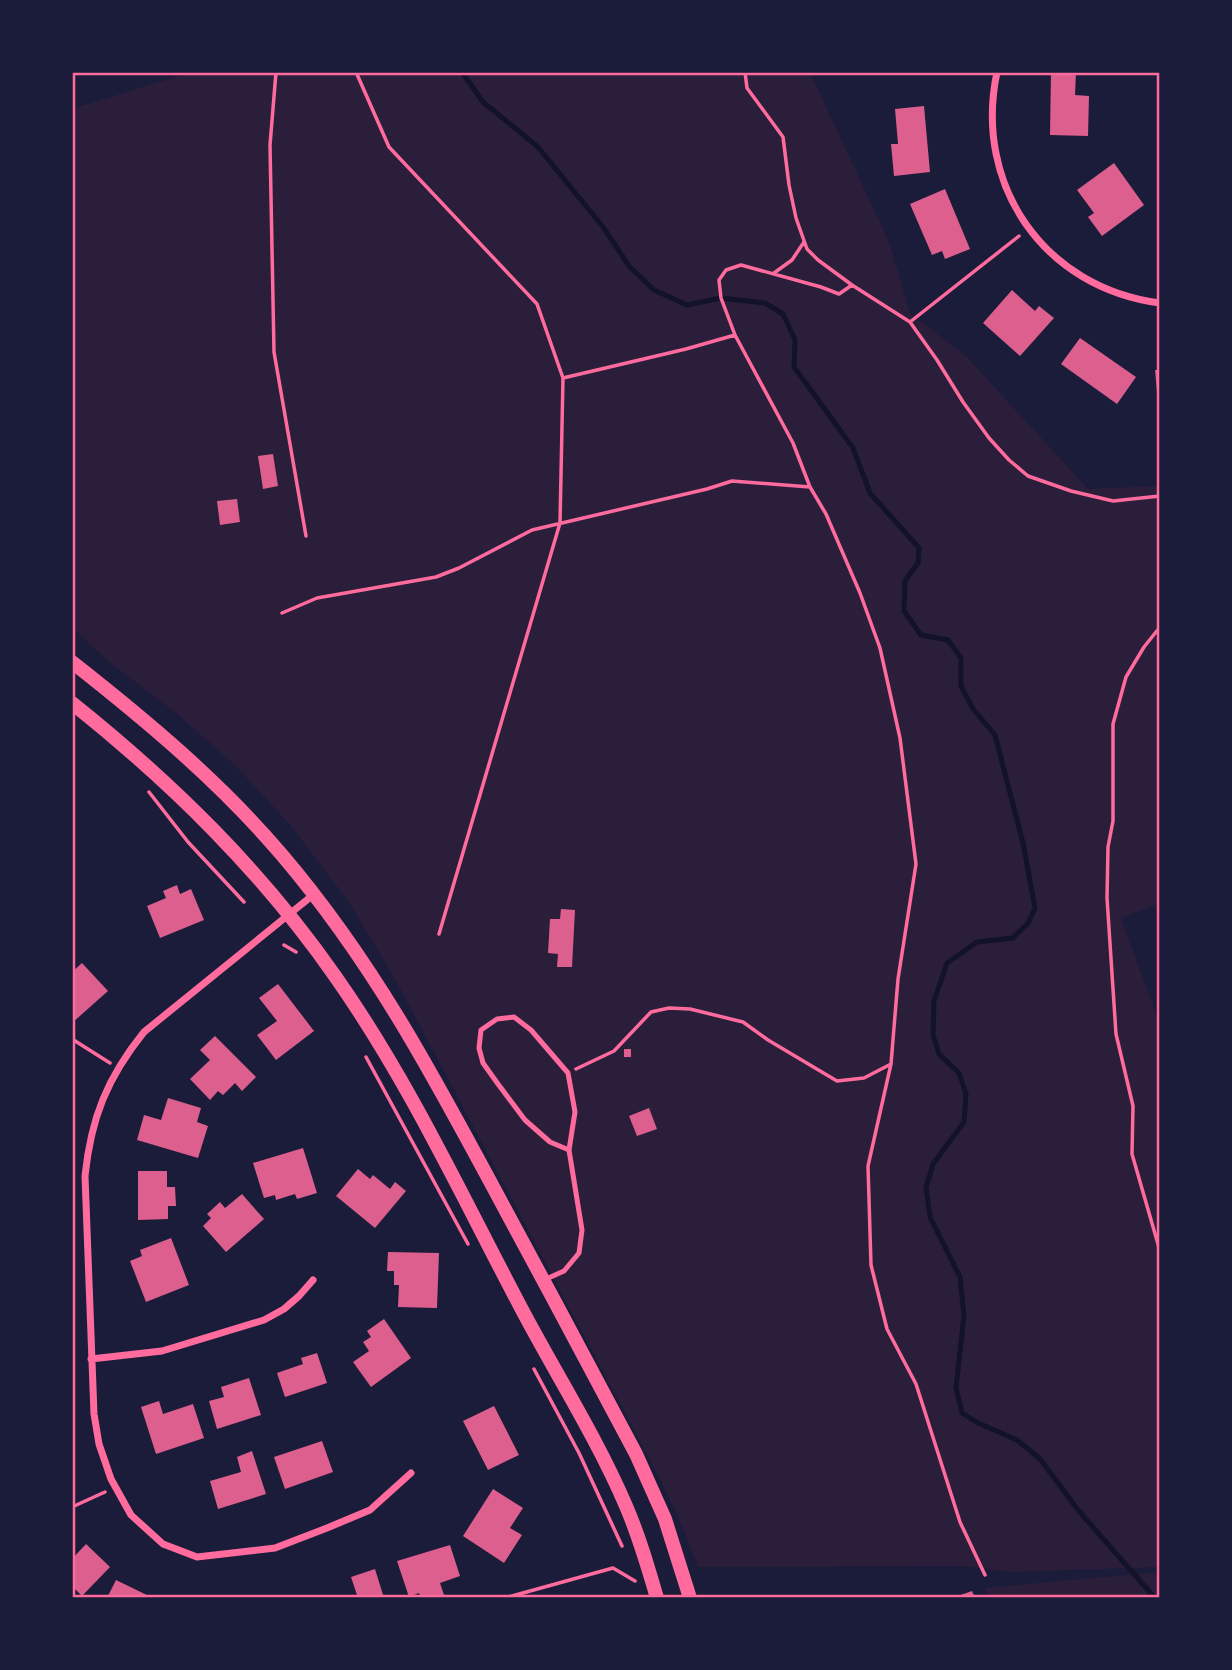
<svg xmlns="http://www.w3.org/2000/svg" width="1232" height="1670" font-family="'Noto Sans',sans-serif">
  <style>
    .green { fill: #2a1e3b }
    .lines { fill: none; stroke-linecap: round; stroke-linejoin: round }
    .stream { stroke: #12122b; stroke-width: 5 }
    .building { fill: #dd5f8e }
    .path { stroke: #ff6b9d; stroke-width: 3.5 }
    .service { stroke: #ff6b9d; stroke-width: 5 }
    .minor { stroke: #ff6b9d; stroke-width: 7 }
    .secondary { stroke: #ff6b9d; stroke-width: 14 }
    .neatline { fill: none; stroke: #ff6b9d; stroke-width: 2.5 }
  </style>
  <rect width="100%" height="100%" fill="#1b1b3a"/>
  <!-- green -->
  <path class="green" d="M191,72h619l79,170 21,71 57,44 121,132 72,-3v417l-39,15 39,107v542l-151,5 -45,-6 -266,1 -15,-39 -21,-45 -261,-493 -50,-85 -59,-78 -56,-61 -61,-54 -66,-50 -37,-35v-518z
    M1160,1572v26h-170l-6,-10z"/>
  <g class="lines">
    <!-- stream -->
    <path class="stream" d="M462,72l21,30 55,45 65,80 26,39 25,24 33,15 34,-7 44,5 18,11 12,26 -1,27 59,81 17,45 49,55 -1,15 -13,18 -1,30 17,24 27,5 13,18v28l12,23 22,26 28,108 12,65 -7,15 -15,15 -36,4 -30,21 -13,38 -1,34 6,19 20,19 7,21 -2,28 -31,42 -7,24 4,29 30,60 4,38 -8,73 6,25 16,10 39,17 23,19 38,51 77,88"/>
  </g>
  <!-- building -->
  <path class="building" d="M934,72h22v3l-22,-1z
    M1051,72h25l-1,23 14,1 -1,40 -38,-1z
    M924,106l6,66 -36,4 -3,-32h7l-3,-35z
    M1114,163l30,42 -42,31 -14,-19 6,-4 -17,-23z
    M945,189l25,60 -25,10 -3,-8 -10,4 -22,-51z
    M1012,290l23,21 4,-5 15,12 -34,38 -37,-33z
    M1080,338l56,39 -19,27 -56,-40z
    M1155,370h5v33h-2z
    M273,454l5,32 -15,3 -5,-33z
    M237,499l3,23 -20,3 -3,-24z
    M177,885l3,9 11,-5 13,31 -44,18 -13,-32 19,-8 -3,-7z
    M561,909l14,1 -3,57h-15l1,-13 -10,-1 2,-34h10z
    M82,963l26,28 -36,32v-51z
    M278,984l36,47 -38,29 -19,-25 20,-14 -18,-23z
    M215,1036l41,41 -14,14 -7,-8 -12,12 -5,-4 -8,9 -20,-21 20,-19 -10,-10z
    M624,1049h7v8h-7z
    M168,1098l33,10 -4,14 11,4 -10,32 -61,-18 7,-25 17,5z
    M649,1108l8,21 -20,7 -8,-20z
    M303,1148l14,45 -20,6 -2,-5 -19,6 -1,-5 -11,3 -11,-35z
    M358,1169l12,10 3,-4 17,14 5,-7 11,9 -31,37 -39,-32z
    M138,1171h29v16h8l1,19h-8v13l-30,1z
    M242,1194l22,25 -38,33 -23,-26 8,-8 -4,-4 13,-12 5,6z
    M171,1238l18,47 -43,17 -16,-41 12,-5 -2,-6z
    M388,1252l51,1 -2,55 -39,-1 1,-22h-5v-14h-7z
    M384,1319l27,39 -40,29 -18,-25 16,-11 -6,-9 8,-5 -4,-6z
    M317,1353l10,30 -42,14 -8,-24 26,-9 -2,-6z
    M249,1378l12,37 -44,14 -8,-28 15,-4 -3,-10z
    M159,1401l4,13 30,-10 11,34 -48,16 -15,-47z
    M494,1406l25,49 -31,15 -25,-49z
    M322,1441l11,31 -48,17 -11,-32z
    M252,1451l14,43 -48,15 -8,-28 31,-9 -4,-15z
    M493,1489l30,19 -13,20 12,7 -18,28 -41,-27z
    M86,1544l24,23 -28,29 -10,-10v-27z
    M450,1545l10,31 -20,7 5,15h-24l-2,-5 -10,4 -12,-36z
    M375,1569l9,29h-26l-7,-21z
    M116,1580l37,18h-46z
    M972,1591l3,7h-23z"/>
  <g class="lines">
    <!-- path -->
    <path class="path" d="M276,72l-6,73 4,207 32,184
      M356,72l33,75 148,157 26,74 123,-29 49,-14
      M745,72l2,16 36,49 6,48 7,33 11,31 11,11 34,25 58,37 27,38 26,42 26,36 20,22 19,16 43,15 42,10 47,-5
      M774,273l18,-13 12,-18
      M852,285l-13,9 -18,-7 -80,-22 -15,5 -7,10 2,18 14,37 58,108 17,44 16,27 34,79 20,55 20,90 16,126 -18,115 -7,85 -23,102 3,99 16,64 29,55 44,138 25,53
      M910,322l109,-86
      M282,613l35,-15 119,-21 23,-9 73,-38 175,-41 25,-8 78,6
      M1160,627l-16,20 -18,30 -13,47v97l-5,26 -1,51 9,136 17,72 -1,48 28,97
      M149,792l39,50 56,60
      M439,934l121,-411 3,-145
      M284,945l12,7
      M72,1039l38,24
      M366,1057l102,187
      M576,1069l38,-18 37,-39 18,-4 21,1 53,13 25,18 69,41 27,-3 27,-14
      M534,1369l45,84 43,93
      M72,1507l33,-15
      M505,1598l108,-30 22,13"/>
    <!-- service -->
    <path class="service" d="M544,1280l20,-9 15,-18 3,-23 -13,-80 6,-38 -7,-39 -37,-43 -17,-13 -17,2 -16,11 -2,18 4,15 15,21 27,36 25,22 19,8"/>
    <!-- minor -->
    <path class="minor" d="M997,72c-24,113 47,216 163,231
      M313,895l-169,137c-37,46 -53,86 -59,144l9,238 5,30 12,35 20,36 32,29 34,13 78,-9 52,-20 43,-18 41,-37
      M91,1359l71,-8 102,-31 20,-11 15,-13 14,-16"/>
    <!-- secondary -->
    <path class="secondary" d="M72,662c75,59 148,120 210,193 91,107 151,220 217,343 46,85 92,171 137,256l29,65 25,79
      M72,703c100,80 189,167 263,273 72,102 126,218 184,328 35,67 77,132 107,202 13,30 22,61 31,92"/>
  </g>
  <!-- border -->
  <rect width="1232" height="1670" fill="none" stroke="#1b1b3a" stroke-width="147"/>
  <rect x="74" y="74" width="1084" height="1522" class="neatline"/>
</svg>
